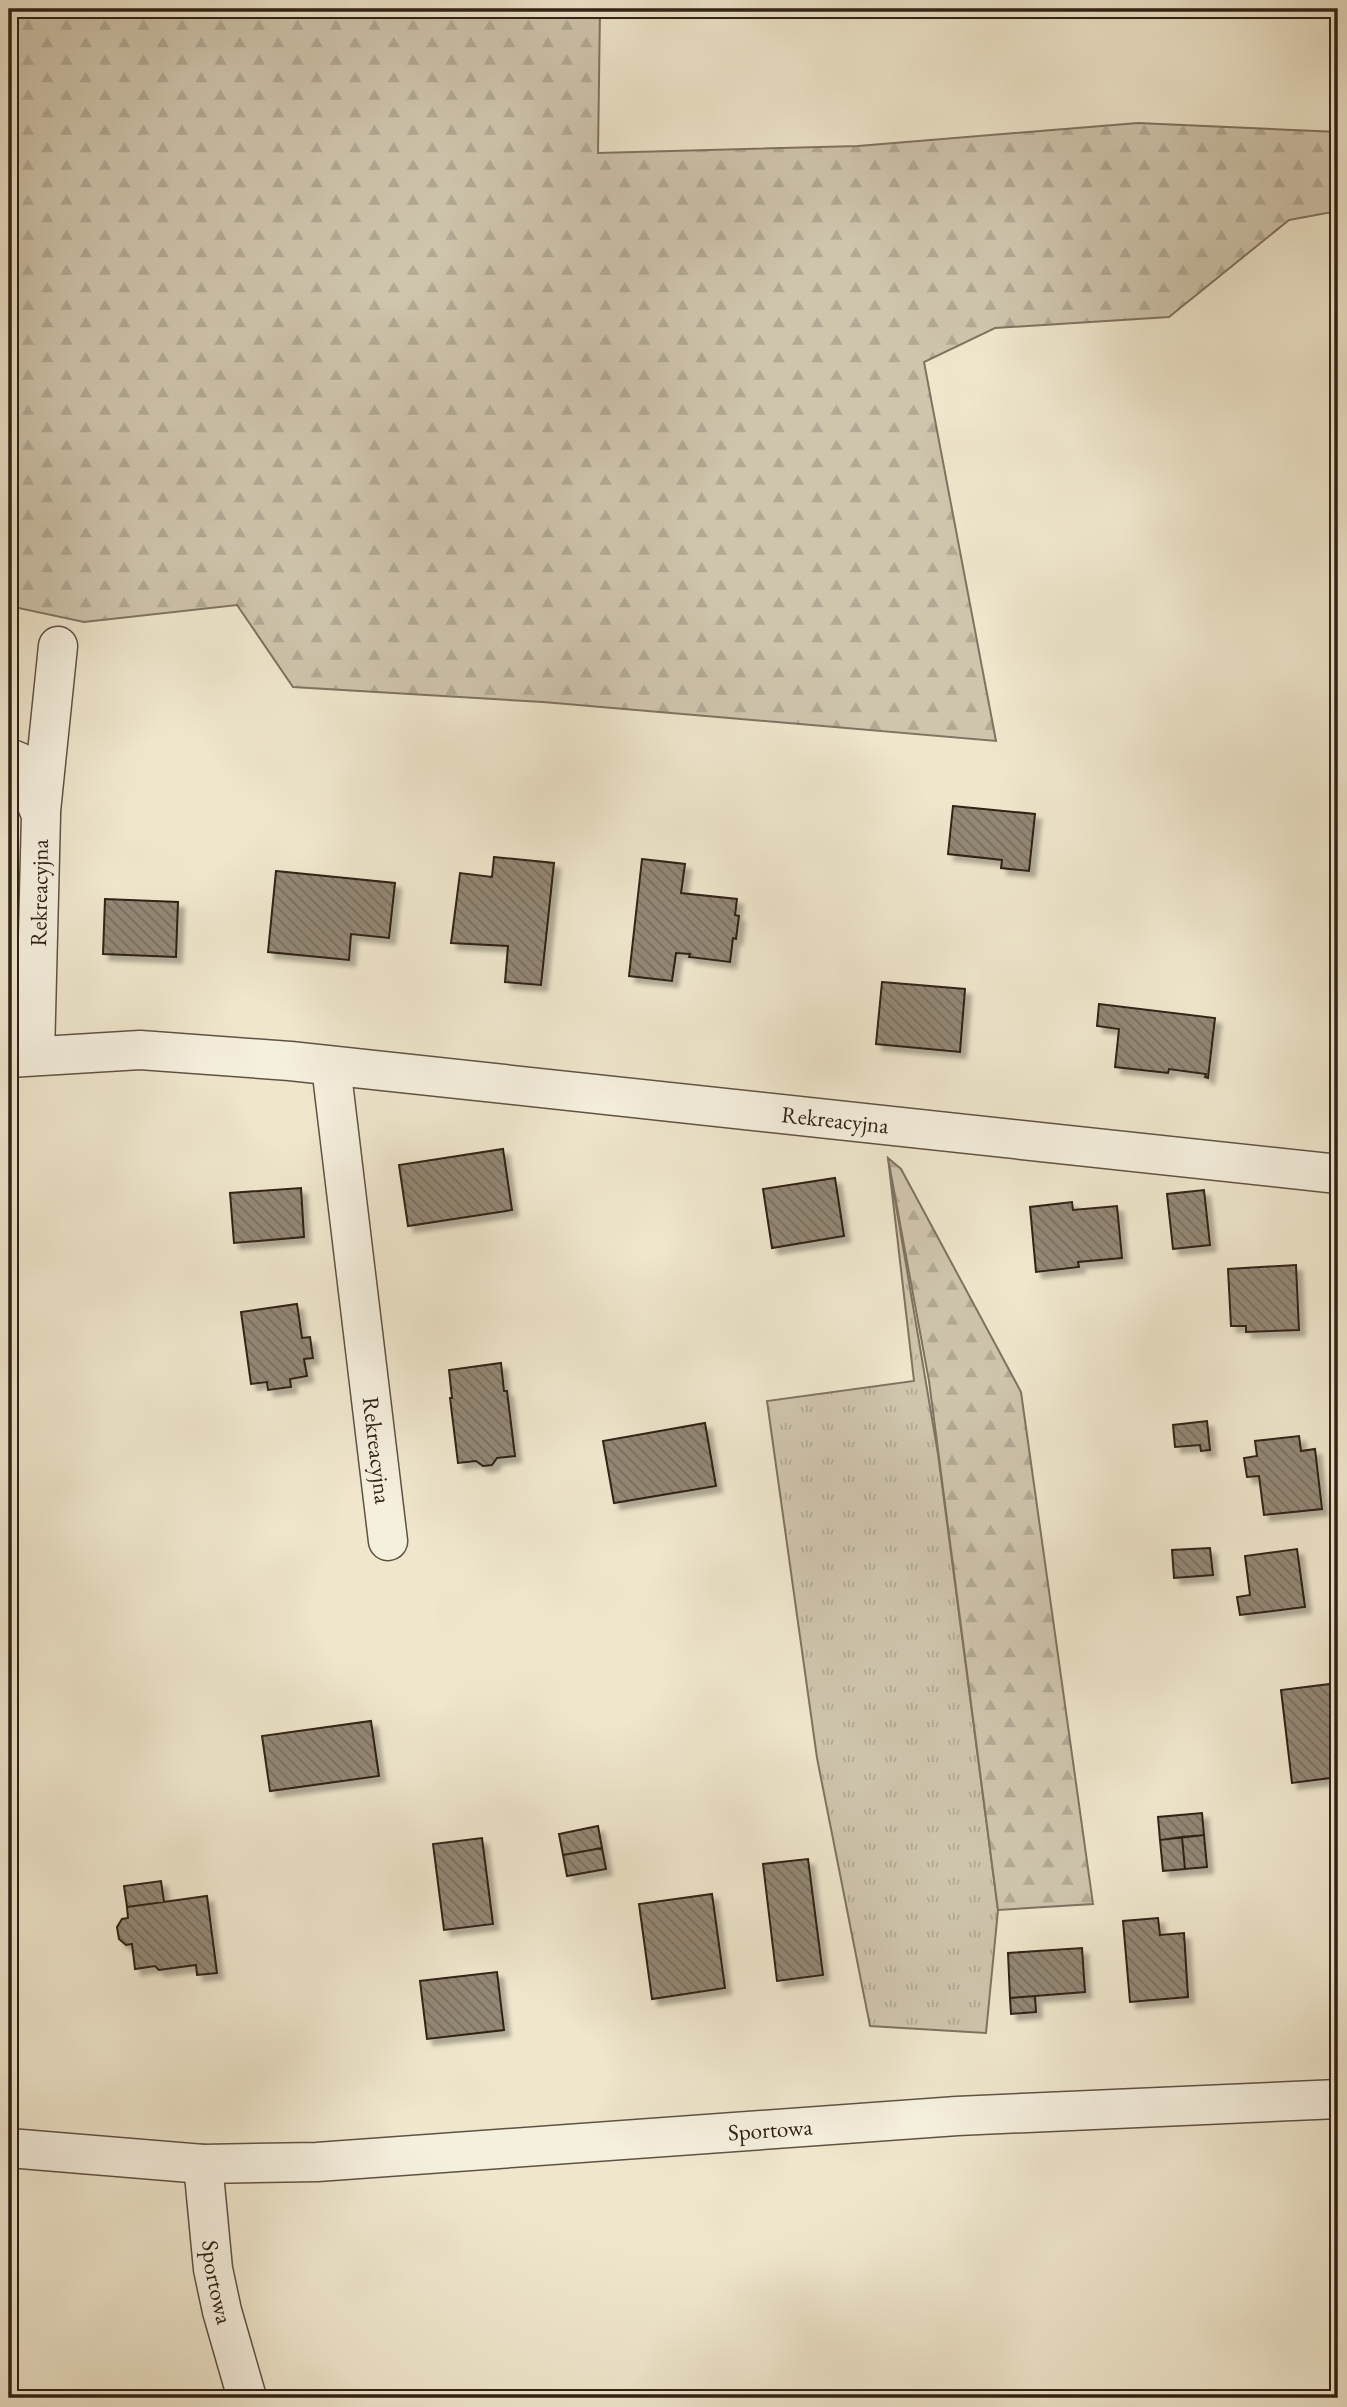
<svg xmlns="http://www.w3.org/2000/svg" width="1347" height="2407" font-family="'EB Garamond',serif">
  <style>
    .grass { fill: url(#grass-tufts); stroke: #807361; stroke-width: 2 }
    .forest { fill: url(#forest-firs); stroke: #807361; stroke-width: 2 }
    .building { fill: url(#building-back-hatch); stroke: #302115; stroke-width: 2; filter: url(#shadow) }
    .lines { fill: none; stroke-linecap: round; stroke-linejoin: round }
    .minor-casing { stroke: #605243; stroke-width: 41 }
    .minor { stroke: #f5efde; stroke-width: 38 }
    .labels { text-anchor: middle; stroke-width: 6; stroke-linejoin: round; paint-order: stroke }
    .street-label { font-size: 23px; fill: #302115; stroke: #f5efde }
  </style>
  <defs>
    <pattern id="grass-tufts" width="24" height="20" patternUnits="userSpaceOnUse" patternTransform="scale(1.75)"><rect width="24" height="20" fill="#cfc5ad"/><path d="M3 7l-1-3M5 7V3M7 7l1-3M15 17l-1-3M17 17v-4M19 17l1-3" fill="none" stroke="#b2a994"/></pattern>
    <pattern id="forest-firs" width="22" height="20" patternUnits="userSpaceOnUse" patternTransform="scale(1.75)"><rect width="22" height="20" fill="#cfc5ad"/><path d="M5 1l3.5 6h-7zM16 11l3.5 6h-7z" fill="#b2a994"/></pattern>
    <pattern id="building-back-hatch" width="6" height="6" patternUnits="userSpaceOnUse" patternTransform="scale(1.75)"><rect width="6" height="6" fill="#938774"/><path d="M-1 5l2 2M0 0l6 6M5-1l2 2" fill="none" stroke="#786e5e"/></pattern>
    <filter id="shadow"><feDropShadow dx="6" dy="6" stdDeviation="2" flood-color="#0004"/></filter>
  </defs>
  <rect width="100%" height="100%" fill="#efe6cc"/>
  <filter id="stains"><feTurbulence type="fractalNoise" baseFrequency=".00286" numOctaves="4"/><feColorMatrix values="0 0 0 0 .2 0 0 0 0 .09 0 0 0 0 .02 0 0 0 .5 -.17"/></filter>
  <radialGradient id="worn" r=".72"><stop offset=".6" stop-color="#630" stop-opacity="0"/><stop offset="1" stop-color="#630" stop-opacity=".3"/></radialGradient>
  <!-- grass -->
  <path class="grass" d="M888,1158l50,296 60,456 -12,123 -116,-7 -53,-268 -50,-357 147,-20z"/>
  <!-- forest -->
  <path class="forest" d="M9,9h591l-2,144 260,-7 280,-23 200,9v79l-49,9 -120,97 -174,11 -71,34 72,379 -453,-39 -250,-15 -56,-82 -153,17 -75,-16z
    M888,1158l13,11 120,223 72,512 -95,6 -69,-529z"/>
  <!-- building -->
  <path class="building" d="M953,806l82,8 -6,57 -28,-3 1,-8 -54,-6z
    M494,857l60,6 -13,122 -36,-3 3,-36 -57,-3 9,-70 32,4z
    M642,859l43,5 -4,29 56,6 -2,16 4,1 -3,23 -3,-1 -3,24 -41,-5 1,-3 -14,-1 -4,28 -43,-5z
    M276,871l119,12 -6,55 -38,-4 -2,26 -81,-8z
    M105,899l73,3 -2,55 -73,-3z
    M882,982l83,7 -5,63 -84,-8z
    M1099,1004l116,14 -7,60 -3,-1 1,-3 -37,-5 -1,4 -53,-6 4,-38 -22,-3z
    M503,1149l9,61 -104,16 -9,-61z
    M835,1178l9,58 -72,12 -9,-59z
    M301,1188l3,49 -70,6 -4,-50z
    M1204,1190l6,55 -37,4 -6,-55z
    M1072,1202l1,8 44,-4 5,52 -44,4 1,5 -43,5 -6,-65z
    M1296,1265l3,65 -53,2v-6h-15l-3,-57z
    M297,1304l5,34 8,-1 3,21 -9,1 3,17 -17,3 1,8 -23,3 -1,-8 -16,2 -10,-72z
    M501,1363l3,28h3l8,65 -18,2 -5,7 -9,1 -7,-5 -18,2 -8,-65h2l-3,-28z
    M1207,1421l3,29 -9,1 -1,-6 -25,2 -2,-22z
    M705,1423l11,63 -102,17 -11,-62z
    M1299,1436l2,15 14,-2 7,60 -58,6 -5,-39 -12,1 -3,-19 13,-2 -2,-15z
    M1210,1548l3,27 -39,3 -2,-28z
    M1297,1549l8,58 -65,8 -3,-18 13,-2 -5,-39z
    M1338,1683v94l-46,6 -11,-93z
    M371,1721l8,55 -109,15 -8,-55z
    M1202,1813l2,22 -44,5 -2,-23z
    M598,1826l4,22 -39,7 -4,-21z
    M1204,1835l3,32 -22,2 -3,-32z
    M1182,1837l3,32 -22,2 -3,-31z
    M482,1838l11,86 -49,6 -11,-86z
    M602,1848l4,21 -39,7 -4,-21z
    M808,1859l15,116 -46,6 -14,-117z
    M161,1881l3,21 -37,5 -3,-21z
    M712,1894l13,94 -73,11 -13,-95z
    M207,1896l10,77 -20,2 -1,-10 -37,5 -4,-4 -20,3 -3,-25 -6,1 -7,-6 -2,-12 5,-8 6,-1 -1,-11z
    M1158,1918l2,17 24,-2 4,64 -58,5 -7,-81z
    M1082,1948l3,44 -75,6 -2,-45z
    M497,1972l7,58 -77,9 -7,-58z
    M1035,1996l1,16 -25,2 -1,-16z"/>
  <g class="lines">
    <!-- minor casing -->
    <g class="minor-casing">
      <g id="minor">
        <path d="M9,758l10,4 22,53 -6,240"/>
        <path d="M41,811l17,-165"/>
        <path id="s1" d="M9,1058l131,-8 150,11 1048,113"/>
        <path id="s2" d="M331,1066l57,475"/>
        <path id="s3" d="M9,2148l194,16 114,-2 640,-46 381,-17"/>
        <path id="s4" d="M203,2164l10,105 9,42 25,87"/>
      </g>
    </g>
    <!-- minor -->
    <use href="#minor" class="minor"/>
  </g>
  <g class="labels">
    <!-- street labels -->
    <g class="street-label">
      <text transform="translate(39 893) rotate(-89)" y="8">Rekreacyjna</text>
      <text dy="8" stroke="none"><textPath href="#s1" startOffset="830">Rekreacyjna</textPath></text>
      <text dy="8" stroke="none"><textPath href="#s2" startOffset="387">Rekreacyjna</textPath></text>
      <text dy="8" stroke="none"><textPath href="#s3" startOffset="763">Sportowa</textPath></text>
      <text dy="8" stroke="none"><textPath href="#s4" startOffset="119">Sportowa</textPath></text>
    </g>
  </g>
  <!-- margin -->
  <rect width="1347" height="2407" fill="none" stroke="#efe6cc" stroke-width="35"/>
  <rect x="10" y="10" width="1326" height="2386" fill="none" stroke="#302115" stroke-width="3.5"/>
  <rect x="18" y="18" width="1312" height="2372" fill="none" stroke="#302115" stroke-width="2"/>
  <rect width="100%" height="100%" filter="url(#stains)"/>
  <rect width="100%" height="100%" fill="url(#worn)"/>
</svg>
